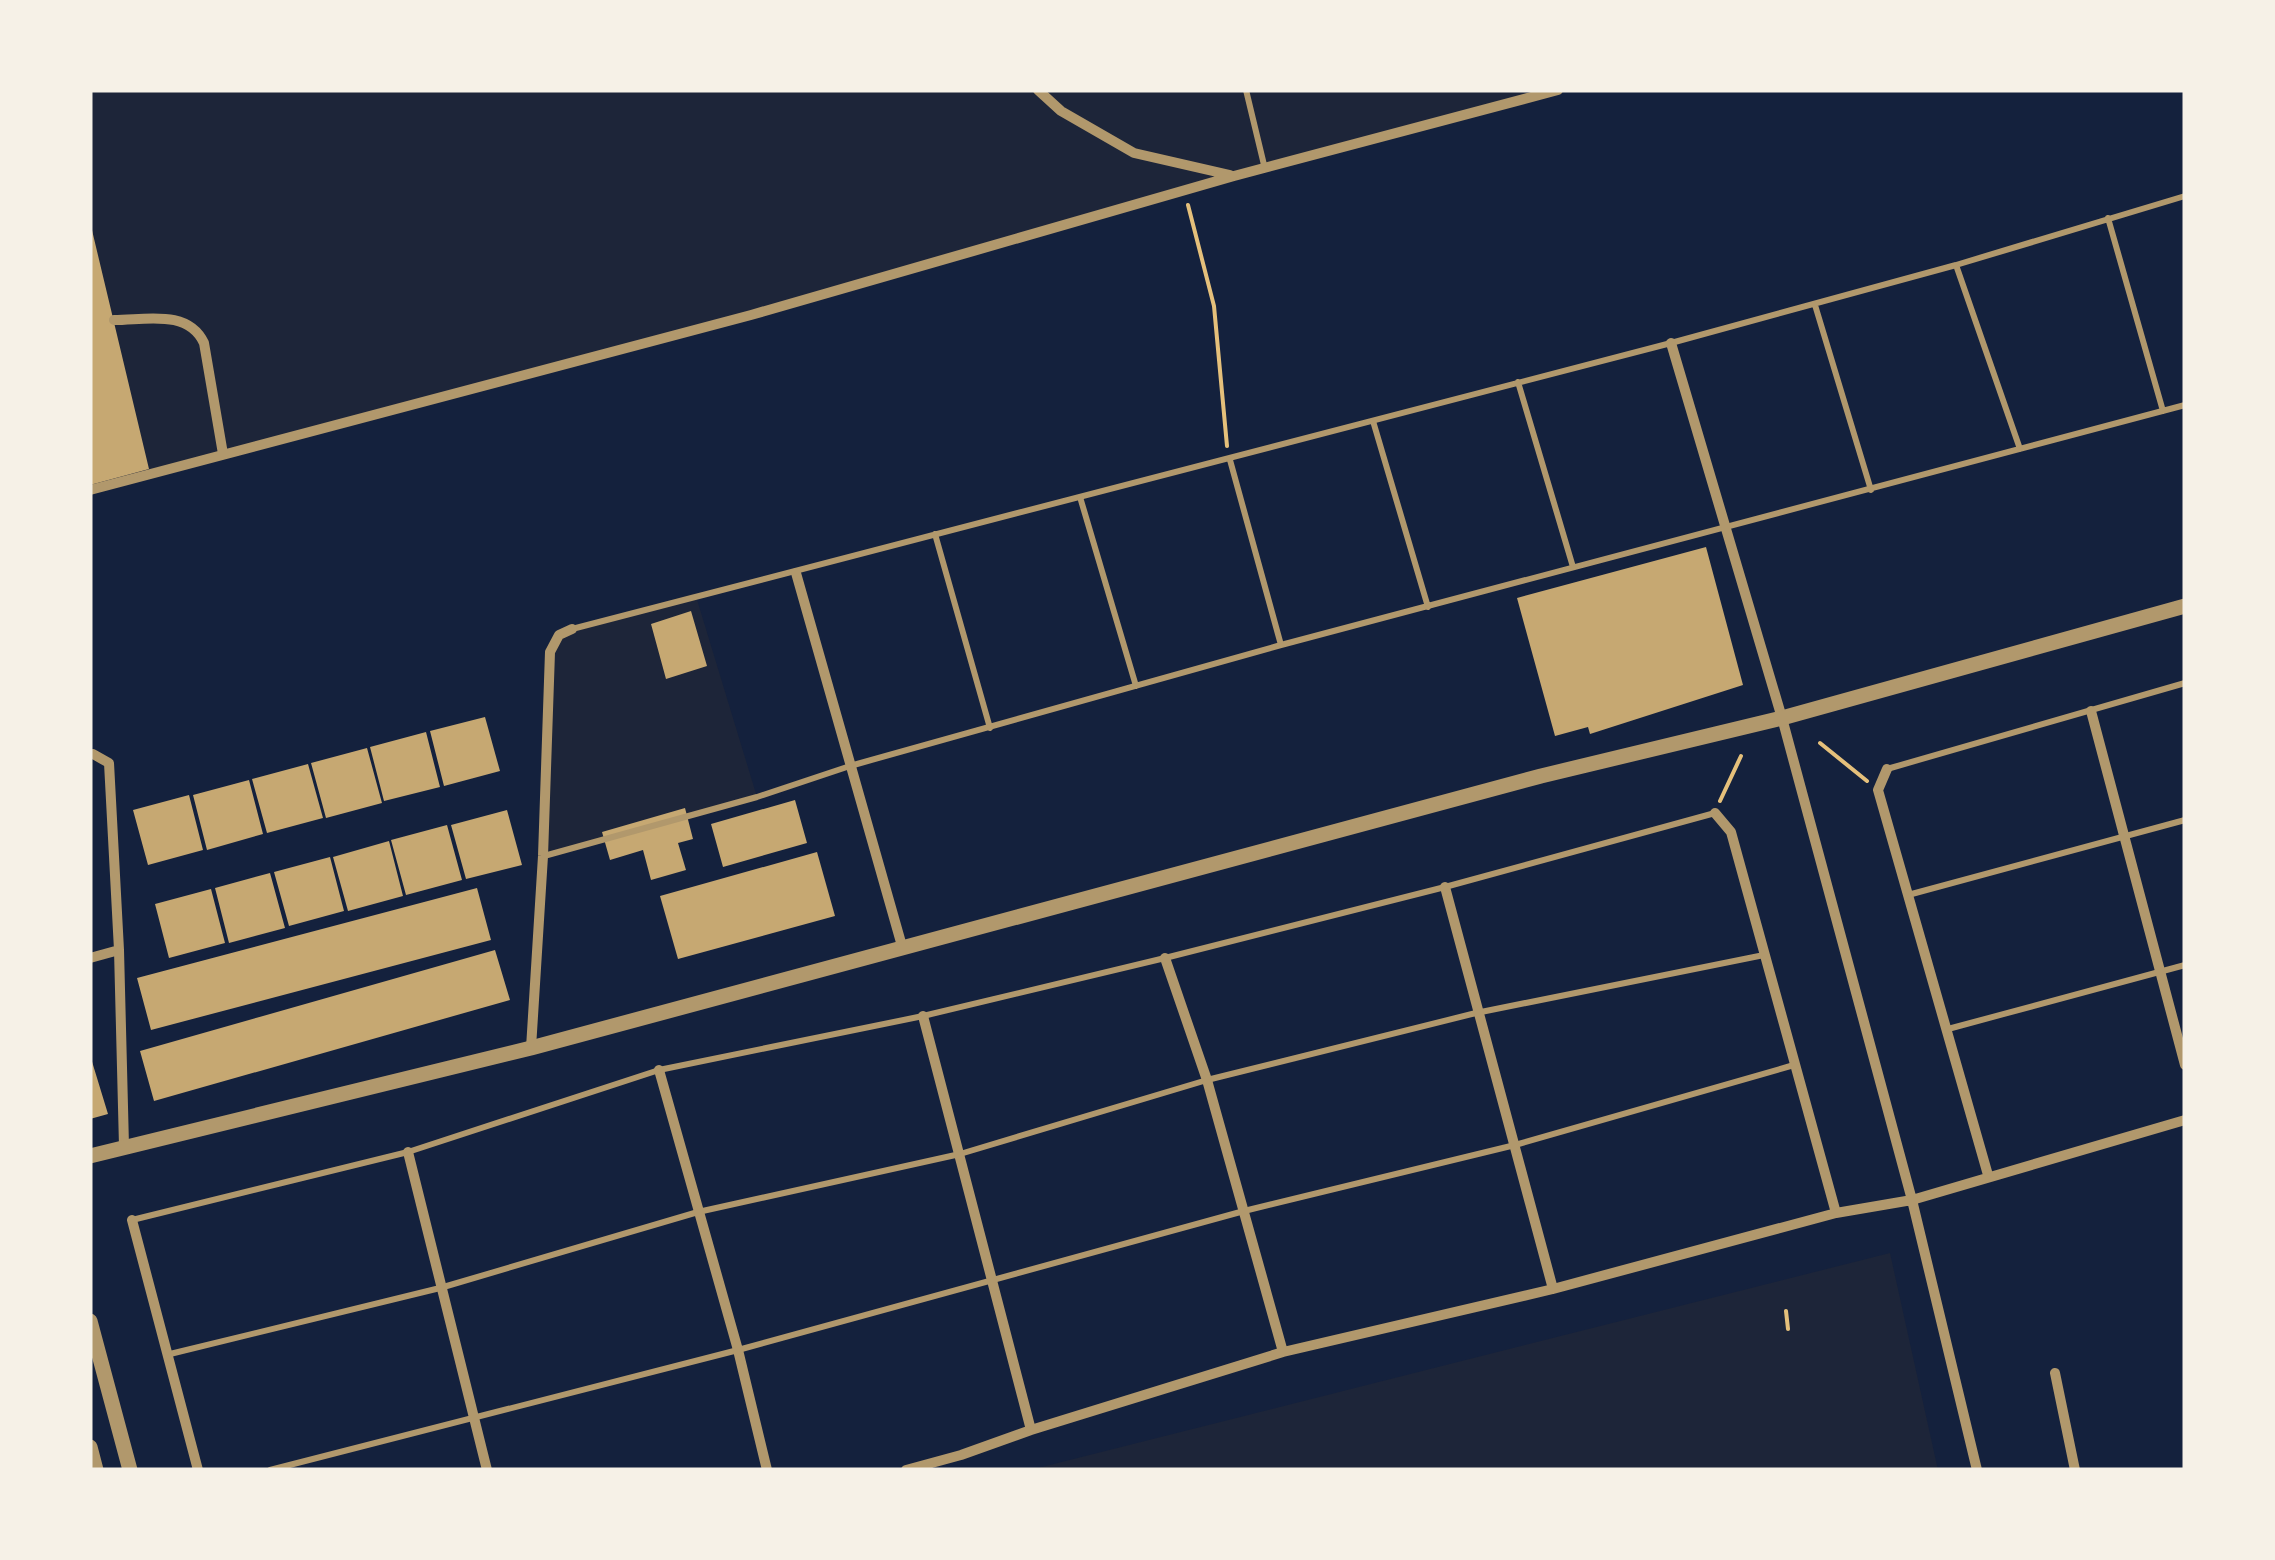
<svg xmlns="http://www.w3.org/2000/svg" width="2275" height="1560" font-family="Barlow,sans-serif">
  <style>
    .green { fill: #1d2539 }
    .building { fill: #c6a872 }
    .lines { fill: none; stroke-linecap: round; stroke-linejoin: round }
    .path { stroke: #e5c07b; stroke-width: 4 }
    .service { stroke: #b1986c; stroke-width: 6 }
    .minor { stroke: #b1986c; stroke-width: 10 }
    .tertiary { stroke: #b1986c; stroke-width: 15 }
  </style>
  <rect width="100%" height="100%" fill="#14213d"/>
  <!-- green -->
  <path class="green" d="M90,90h1465l-804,225 -661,174z
    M695,593l62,204 -214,59 7,-204 22,-23z
    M1890,1253l48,217h-908z"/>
  <!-- building -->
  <path class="building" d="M91,226l58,243 -59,16v-258z
    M1706,547l37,138 -153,49 -2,-7 -33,9 -38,-138z
    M691,611l16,55 -41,13 -15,-55z
    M485,717l15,54 -56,15 -14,-55z
    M426,732l14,55 -56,14 -14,-54z
    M367,748l15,55 -56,15 -15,-55z
    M308,764l15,54 -56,15 -15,-54z
    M249,780l14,54 -56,16 -14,-55z
    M189,795l14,55 -55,15 -15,-55z
    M795,800l12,43 -84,24 -12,-43z
    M685,808l8,31 -15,4 8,27 -35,10 -8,-30 -33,10 -8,-28z
    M507,810l15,55 -56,14 -15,-54z
    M447,825l15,55 -56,15 -15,-55z
    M389,841l14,55 -55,15 -15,-54z
    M817,852l18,64 -157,43 -18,-63z
    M330,857l14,54 -55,15 -15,-54z
    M270,873l15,55 -56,15 -14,-55z
    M477,888l14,52 -340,90 -14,-52z
    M211,889l14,54 -56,15 -14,-54z
    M495,950l15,50 -356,101 -14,-50z
    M90,1055l18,59 -18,5z"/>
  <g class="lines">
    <!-- path -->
    <path class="path" d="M1188,205l26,101 13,140
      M1820,743l47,38
      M1720,801l21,-45
      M1786,1311l2,18"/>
    <!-- service -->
    <path class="service" d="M1246,90l19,79
      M2108,218l55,193
      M1956,265l64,184
      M1815,305l56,185
      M1518,382l55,185
      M1373,421l55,186
      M1230,460l51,185
      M1080,497l56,189
      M935,534l55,194
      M572,629l1099,-286 285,-78 229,-69
      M1887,769l298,-86
      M544,856l213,-59 93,-31 431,-121 904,-240
      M1908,895l277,-75
      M1948,1029l237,-64
      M132,1220l276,-68 251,-82 264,-54 242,-58 280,-71 270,-74
      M170,1354l270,-66 258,-76 262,-58 247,-74 269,-67 288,-58
      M270,1470l468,-120 506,-139 271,-66 279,-80"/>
    <!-- minor -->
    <path class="minor" d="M1038,90l23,21 73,42 96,22
      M114,320c32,0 74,-11 90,23l19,111
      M1671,343l111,375 130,482 65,270
      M90,490l661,-175 483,-139 324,-86
      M796,573l106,373
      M2091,711l94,354
      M93,754l16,9 10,187 5,196
      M1887,769l-9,21 110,385
      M1715,813l16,19 105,381
      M1445,887l108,402
      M90,958l29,-8
      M1165,958l42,122 76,272
      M923,1016l108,414
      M531,1048l12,-192 7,-204 9,-17 13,-6
      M659,1070l79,280 29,120
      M408,1152l79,318
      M132,1220l66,250
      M2055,1373l20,97
      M906,1470l55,-15 70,-25 252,-78 270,-63 283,-76 76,-13 273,-80"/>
    <!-- tertiary -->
    <path class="tertiary" d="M90,1156l441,-108 1010,-272 241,-58 403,-112
      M90,1321l40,149
      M90,1447l6,23"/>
  </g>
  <!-- border -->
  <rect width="2275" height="1560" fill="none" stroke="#f6f1e7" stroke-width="185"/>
</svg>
